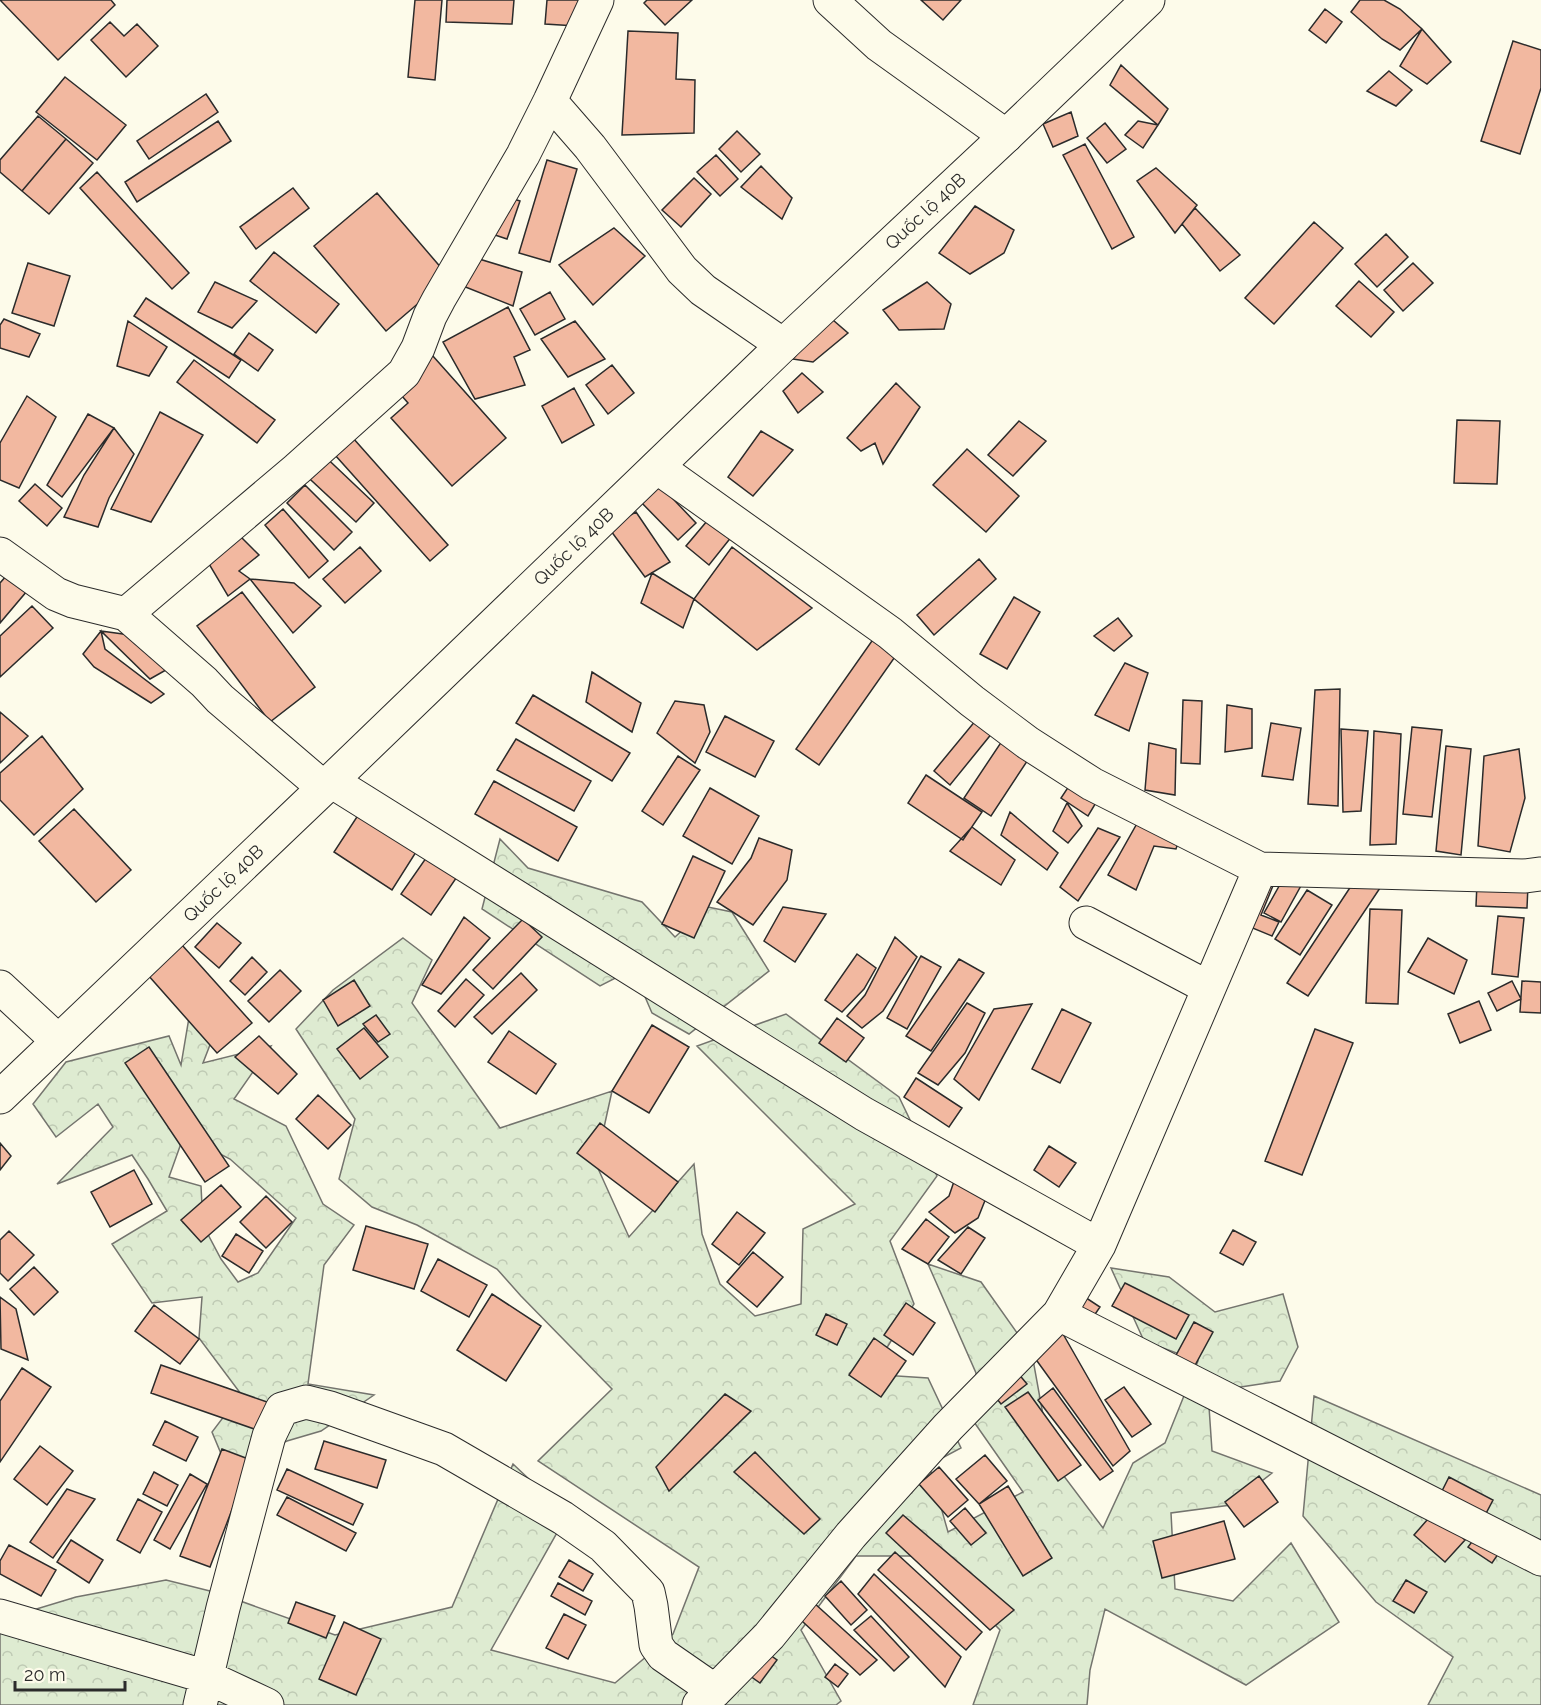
<svg xmlns="http://www.w3.org/2000/svg" width="1541" height="1705" font-family="Raleway,sans-serif">
  <style>
    .forest { fill: url(#forest-crowns); stroke: #74746e; stroke-width: 1.5; fill-rule: evenodd }
    .building { fill: #f2b8a0; stroke: #2b2b2b; stroke-width: 1.5 }
    .lines { fill: none; stroke-linecap: round; stroke-linejoin: round }
    .minor-casing { stroke: #2b2b2b; stroke-width: 35 }
    .highway-casing { stroke: #2b2b2b; stroke-width: 35 }
    .minor { stroke: #fdfbea; stroke-width: 33 }
    .highway { stroke: #fdfbea; stroke-width: 33 }
    .labels { text-anchor: middle; stroke-width: 4.5; stroke-linejoin: round; paint-order: stroke }
    .street-label { font-size: 18px; fill: #2b2b2b; stroke: #fdfbea }
  </style>
  <defs>
    <pattern id="forest-crowns" width="20" height="18" patternUnits="userSpaceOnUse" patternTransform="scale(1.5)"><rect width="20" height="18" fill="#deebd1"/><path d="M2 6a3 3 0 1 1 6 0M12 15a3 3 0 1 1 6 0" fill="none" stroke="#bfcab4"/></pattern>
  </defs>
  <rect width="100%" height="100%" fill="#fdfbea"/>
  <!-- forest -->
  <path class="forest" d="M500,839l28,29 114,34 33,35 33,-30 24,5 37,59 -80,63 -37,-21 -19,-44 -33,17 -118,-77z
    M403,938l29,22 -20,43 88,125 112,-37 -16,73 33,73 65,-73 8,70 18,50 35,32 46,-12 2,-75 52,-25 -158,-158 89,-32 113,83 38,79 -47,65 24,63 -26,42 -38,27 78,5 33,70 -32,17 19,67 75,-40 -49,-70 2,-49 -48,-109 53,18 51,72 19,105 52,69 30,-65 32,-20 33,-82 -54,-20 -33,-73 58,9 46,35 68,-18 15,53 -18,34 -72,11 4,59 60,22 -41,32 -60,8 4,76 58,12 58,-58 48,79 -93,63 -141,-76 -15,61 -3,35h-114l27,-75 -73,-74h-71l-55,74 40,71 -5,4h-836v-85l76,-23 90,-17 52,13 117,42 117,-28 61,-143 54,51 -76,135 124,33 58,-49 26,-67 -161,-106 74,-72 -91,-93 -24,-27 -80,-44 -45,-18 -33,-28 16,-60 -59,-90 37,-39z
    M194,988l31,18 -22,57 68,-17 -37,53 52,27 37,78 31,21 -30,40 -16,119 66,11 -53,36 -34,10 -60,27 -15,-36 29,-38 -42,-56 3,-41 -50,6 -40,-59 55,-33 -19,-32 -16,-24 -75,29 56,-57 -15,-23 -42,33 -23,-33 33,-42 103,-26 12,29zM184,1135l46,24 66,59 -38,55 -20,9 -17,-23 -18,-34 -2,-39 -32,-9z
    M1314,1396l227,99v210h-113l25,-48 -77,-55 -73,-86z"/>
  <!-- building -->
  <path class="building" d="M0,0h111l4,5 -57,55z
    M415,0h27l-7,80 -27,-3z
    M447,0h67l-2,24 -66,-2z
    M547,0h47l-2,27 -47,-3z
    M647,0h45l-27,25 -21,-22z
    M921,0h40l-18,20z
    M1360,0h24l16,9 22,20 -22,21 -18,-11 -31,-27z
    M1325,9l17,13 -16,21 -17,-13z
    M110,22l14,14 13,-12 21,22 -32,31 -35,-37z
    M1422,29l29,33 -24,22 -27,-18z
    M628,31l50,2 -2,46 19,1 -1,53 -72,2z
    M1513,41l28,9v38l-21,66 -39,-13z
    M1121,65l47,44 -10,16 -48,-40z
    M1389,71l23,19 -16,16 -29,-15z
    M65,77l61,48 -29,35 -61,-48z
    M206,94l12,18 -69,47 -12,-18z
    M1071,112l7,24 -25,11 -10,-23z
    M38,116l28,23 -44,52 -22,-19v-12z
    M218,121l13,20 -94,61 -12,-20z
    M1138,121l20,4 -15,23 -18,-13z
    M1105,123l21,26 -19,14 -20,-25z
    M737,131l23,23 -19,18 -22,-23z
    M66,139l27,24 -44,51 -27,-23z
    M1085,144l49,93 -22,12 -49,-94z
    M716,155l22,24 -18,17 -23,-24z
    M547,160l30,9 -27,93 -31,-9z
    M761,166l31,32 -10,21 -41,-32z
    M1156,168l41,37 -22,28 -38,-52z
    M97,172l92,101 -17,16 -92,-101z
    M694,178l17,16 -30,33 -19,-17z
    M293,188l16,20 -53,41 -16,-22z
    M486,190l34,11 -13,38 -33,-11z
    M377,193l72,84 -63,54 -72,-85z
    M975,206l39,24 -10,23 -34,21 -31,-21z
    M1195,208l45,47 -20,16 -38,-47z
    M1314,222l29,26 -69,76 -29,-26z
    M614,228l31,28 -52,49 -34,-40z
    M1386,234l22,23 -31,30 -22,-23z
    M274,252l65,52 -23,29 -66,-52z
    M466,255l56,17 -9,34 -55,-22z
    M28,263l42,13 -16,50 -42,-13z
    M1413,263l20,20 -30,28 -19,-21z
    M1359,281l35,31 -23,25 -35,-31z
    M215,282l42,19 -25,27 -34,-16z
    M927,282l24,22 -7,25 -45,1 -16,-20z
    M550,292l15,27 -30,16 -15,-26z
    M146,298l95,62 -12,18 -95,-62z
    M508,307l22,43 -16,7 11,28 -50,14 -32,-57z
    M826,314l22,19 -35,29 -34,-5z
    M4,319l36,15 -11,23 -29,-9v-23z
    M128,321l39,26 -18,29 -32,-10z
    M575,321l30,38 -37,18 -27,-38z
    M249,333l24,17 -15,21 -24,-17z
    M432,355l74,83 -54,48 -61,-68 17,-15 -13,-15z
    M194,360l81,60 -18,23 -80,-61z
    M612,365l22,28 -26,21 -22,-29z
    M802,373l21,19 -25,21 -15,-22z
    M896,383l24,24 -37,57 -8,-21 -14,8 -14,-13z
    M574,388l20,37 -32,18 -20,-37z
    M27,396l29,21 -37,71 -19,-8v-37z
    M160,412l43,23 -52,87 -40,-13z
    M88,414l26,14 -52,69 -15,-12z
    M337,420l111,125 -18,16 -112,-125z
    M1457,420l43,1 -3,63 -43,-1z
    M1019,421l27,20 -33,35 -25,-21z
    M114,428l20,26 -25,44 -11,29 -34,-10 20,-42z
    M761,431l32,19 -40,46 -25,-19z
    M316,448l58,55 -18,19 -58,-54z
    M967,449l52,47 -33,36 -53,-47z
    M656,481l40,42 -18,17 -40,-41z
    M35,484l27,24 -15,18 -28,-25z
    M305,485l47,47 -18,18 -47,-47z
    M718,508l22,18 -31,39 -23,-19z
    M283,509l45,52 -19,17 -44,-53z
    M636,512l34,50 -25,15 -37,-50z
    M241,537l18,18 -20,16 11,8 -22,17 -19,-32z
    M360,547l21,24 -36,32 -22,-24z
    M732,547l80,61 -55,42 -63,-51z
    M979,559l17,20 -62,56 -17,-20z
    M652,573l42,26 -11,29 -42,-25z
    M7,575l20,16 -27,32v-40z
    M250,579l44,4 27,23 -28,27z
    M242,592l73,95 -45,35 -73,-96z
    M1014,597l26,15 -33,57 -27,-15z
    M32,606l21,22 -53,49v-41z
    M1118,618l14,18 -18,15 -20,-15z
    M101,631l51,7 21,28 -23,13z
    M101,631l4,18 59,45 -13,9 -57,-36 -11,-13z
    M874,638l23,16 -78,111 -23,-16z
    M1125,663l23,10 -19,58 -34,-16z
    M592,672l49,31 -9,29 -46,-30z
    M1340,689l-2,117 -30,-2 7,-114z
    M533,695l97,58 -18,28 -96,-58z
    M1183,700l19,1 -2,63 -19,-1z
    M675,701l29,4 6,27 -15,31 -38,-30z
    M1227,705l25,4v39l-27,4z
    M0,712l28,24 -28,27z
    M981,714l16,13 -47,58 -16,-14z
    M725,716l49,25 -19,36 -49,-25z
    M1271,723l30,5 -8,52 -31,-4z
    M1012,726l27,17 -48,73 -27,-18z
    M1412,727l30,3 -10,87 -29,-3z
    M1341,729l27,2 -7,80 -18,1z
    M1374,731l27,3 -5,110 -26,1z
    M42,736l41,53 -49,46 -34,-35v-27z
    M516,739l75,42 -17,30 -77,-41z
    M1149,743l27,6 -1,46 -30,-5z
    M1446,746l25,3 -10,106 -25,-4z
    M1519,749l6,49 -15,54 -32,-6 6,-90z
    M678,756l22,14 -37,55 -21,-14z
    M1081,768l28,13 -21,35 -27,-18z
    M926,775l56,37 -19,28 -55,-37z
    M494,781l83,46 -19,34 -83,-47z
    M710,788l49,28 -27,48 -49,-28z
    M366,803l57,38 -31,49 -58,-38z
    M1067,803l15,23 -14,17 -15,-12z
    M1148,804l36,20 -8,25 -22,-3 -18,44 -28,-15z
    M74,809l57,61 -35,32 -57,-61z
    M1010,812l48,41 -11,17 -46,-35z
    M972,827l43,33 -14,25 -51,-34z
    M1098,828l22,9 -42,64 -18,-14z
    M759,838l33,12 -5,30 -34,45 -36,-23 34,-44z
    M433,848l30,20 -32,47 -30,-21z
    M693,856l32,15 -31,67 -32,-14z
    M1287,872l16,10 -22,40 -17,-9z
    M1277,876l-16,39 18,7 -7,14 -34,-14z
    M1357,877l23,11 -72,108 -21,-13z
    M1477,883l51,2 -1,23 -51,-2z
    M1307,890l25,15 -32,50 -25,-16z
    M783,907l43,7 -31,48 -31,-21z
    M1370,909l32,1 -4,94 -32,-1z
    M1498,916l26,2 -6,59 -26,-3z
    M464,917l26,21 -49,56 -19,-9z
    M523,919l19,18 -49,52 -20,-19z
    M217,923l24,20 -22,25 -24,-21z
    M895,937l22,20 -34,54 -21,17 -15,-12 18,-21z
    M1428,938l39,22 -13,34 -46,-22z
    M182,945l70,78 -35,30 -69,-78z
    M857,954l19,14 -12,21 -22,23 -17,-12z
    M921,956l20,11 -34,62 -20,-11z
    M252,957l15,15 -22,23 -15,-14z
    M959,959l25,14 -53,78 -25,-15z
    M280,970l21,21 -32,31 -21,-21z
    M521,973l16,17 -45,44 -18,-17z
    M466,979l18,16 -29,32 -17,-16z
    M354,980l16,26 -32,20 -15,-26z
    M1512,981l9,18 -24,12 -9,-18z
    M1522,981l19,1v31l-21,-1z
    M1479,1001l12,29 -31,13 -12,-29z
    M967,1003l18,10 -20,40 -27,32 -20,-12z
    M1032,1004l-53,96 -25,-21 40,-70z
    M1062,1009l29,14 -31,60 -28,-14z
    M376,1015l14,19 -12,8 -15,-18z
    M837,1018l27,20 -18,24 -27,-19z
    M652,1025l37,22 -40,66 -37,-22z
    M364,1028l24,29 -28,22 -23,-30z
    M1315,1029l38,14 -51,132 -37,-14z
    M509,1031l47,33 -20,30 -48,-32z
    M259,1036l38,38 -19,20 -43,-37z
    M149,1047l80,119 -24,16 -80,-119z
    M916,1078l46,30 -13,19 -45,-30z
    M318,1095l33,30 -23,24 -32,-30z
    M600,1123l78,59 -23,30 -78,-59z
    M0,1143l11,13 -11,14z
    M1049,1146l27,17 -17,24 -25,-17z
    M961,1161l29,27 -12,30 -23,15 -26,-21 20,-16z
    M134,1170l18,34 -42,23 -19,-35z
    M221,1185l20,22 -40,35 -20,-22z
    M266,1196l26,26 -26,26 -26,-26z
    M737,1212l28,21 -26,32 -27,-21z
    M926,1219l23,18 -21,27 -26,-15z
    M366,1226l62,18 -14,45 -61,-19z
    M968,1227l17,11 -24,36 -23,-14z
    M1233,1230l23,12 -13,23 -23,-12z
    M9,1231l25,24 -26,26 -8,-8v-33z
    M236,1234l27,17 -14,22 -27,-17z
    M753,1252l30,25 -26,30 -30,-25z
    M438,1259l49,26 -18,32 -48,-26z
    M34,1267l24,25 -24,23 -24,-26z
    M1125,1283l64,32 -13,24 -64,-33z
    M1065,1284l35,23 -13,19z
    M492,1294l49,32 -35,55 -49,-31z
    M0,1297l16,12 12,51 -27,-11z
    M906,1303l29,20 -22,32 -29,-20z
    M154,1305l45,34 -19,25 -45,-33z
    M826,1314l21,10 -10,21 -21,-10z
    M1194,1322l19,10 -20,37 -19,-10z
    M1059,1327l71,124 -17,15 -81,-112z
    M874,1338l32,23 -25,36 -32,-22z
    M1006,1359l21,25 -26,20 -20,-25z
    M161,1365l109,38 -10,28 -109,-38z
    M22,1368l29,19 -51,75v-61z
    M1124,1387l27,37 -19,13 -27,-37z
    M1053,1388l60,83 -13,9 -62,-80z
    M1028,1392l53,73 -23,16 -53,-74z
    M725,1394l26,17 -82,80 -13,-24z
    M165,1421l33,16 -12,24 -33,-16z
    M324,1441l62,19 -9,28 -62,-19z
    M40,1446l33,25 -26,34 -33,-26z
    M222,1449l29,11 -41,107 -30,-11z
    M755,1452l65,67 -16,15 -70,-62z
    M985,1455l22,26 -28,23 -23,-25z
    M939,1467l29,33 -20,17 -29,-33z
    M287,1469l76,35 -10,21 -76,-35z
    M154,1472l24,13 -11,21 -24,-12z
    M190,1474l17,10 -37,65 -16,-9z
    M1259,1476l19,26 -34,25 -19,-25z
    M1449,1477l44,23 -11,21 -44,-22z
    M1008,1486l44,72 -29,18 -44,-72z
    M67,1489l28,10 -42,59 -23,-16z
    M287,1497l69,36 -10,18 -69,-36z
    M138,1499l24,13 -22,41 -23,-13z
    M965,1508l21,25 -15,12 -21,-24z
    M1434,1512l31,28 -20,22 -31,-27z
    M903,1515l111,95 -24,20 -104,-97z
    M1224,1521l11,38 -73,19 -9,-37z
    M1480,1531l23,16 -11,16 -24,-16z
    M71,1540l32,20 -14,23 -32,-21z
    M9,1545l47,25 -15,26 -41,-22v-13z
    M895,1552l87,80 -16,18 -88,-80z
    M569,1560l24,14 -10,17 -24,-14z
    M874,1574l87,83 -16,30 -87,-93z
    M1406,1580l21,12 -13,21 -21,-12z
    M841,1581l26,29 -16,15 -26,-29z
    M558,1583l34,18 -7,14 -34,-19z
    M803,1593l74,67 -17,15 -72,-67z
    M296,1602l39,14 -9,22 -38,-15z
    M564,1614l22,11 -18,34 -22,-11z
    M871,1616l38,41 -15,14 -40,-41z
    M344,1622l37,17 -25,56 -37,-16z
    M763,1650l14,10 -17,23 -14,-10z
    M835,1664l13,10 -10,13 -13,-10z"/>
  <g class="lines">
    <!-- minor casing -->
    <g class="minor-casing">
      <path id="minor" d="M830,0l49,45 127,91
        M550,101l40,46 92,123 21,20 80,55
        M657,467l233,166 82,68 56,42 64,41 168,85
        M0,554l56,40 17,7 53,13 78,68 16,17 104,89
        M126,614l171,-145 107,-96 14,-25 12,-32 9,-17 84,-144 27,-54 47,-101
        M331,781l533,333 235,131
        M1541,874l-17,2 -264,-7 -161,376 -40,69 482,245
        M1086,923l123,65
        M0,987l58,54
        M0,1616l207,61 60,28
        M200,1705l23,-97 34,-128 12,-44 13,-27 24,-7 24,6 114,41 119,69 40,28 45,46 3,14 5,39 7,10 52,36
        M699,1705l16,-14 54,-55 82,-101 97,-108 111,-113"/>
    </g>
    <!-- highway casing -->
    <g class="highway-casing">
      <g id="highway">
        <path id="s1" d="M0,1097l331,-316 452,-436 223,-209 142,-136"/>
      </g>
    </g>
    <!-- minor -->
    <use href="#minor" class="minor"/>
    <!-- highway -->
    <use href="#highway" class="highway"/>
  </g>
  <g class="labels">
    <!-- street labels -->
    <g class="street-label">
      <text dy="6" stroke="none"><textPath href="#s1" startOffset="1281">Quốc lộ 40B</textPath></text>
      <text dy="6" stroke="none"><textPath href="#s1" startOffset="795">Quốc lộ 40B</textPath></text>
      <text dy="6" stroke="none"><textPath href="#s1" startOffset="309">Quốc lộ 40B</textPath></text>
    </g>
  </g>
  <!-- scale -->
  <path d="M15 1681v9h110v-9" fill="none" stroke="#2b2b2b" stroke-width="3"/>
  <text x="24" y="1681" font-size="18" fill="#2b2b2b" stroke="#fdfbea" stroke-width="4.5" paint-order="stroke">20 m</text>
</svg>
